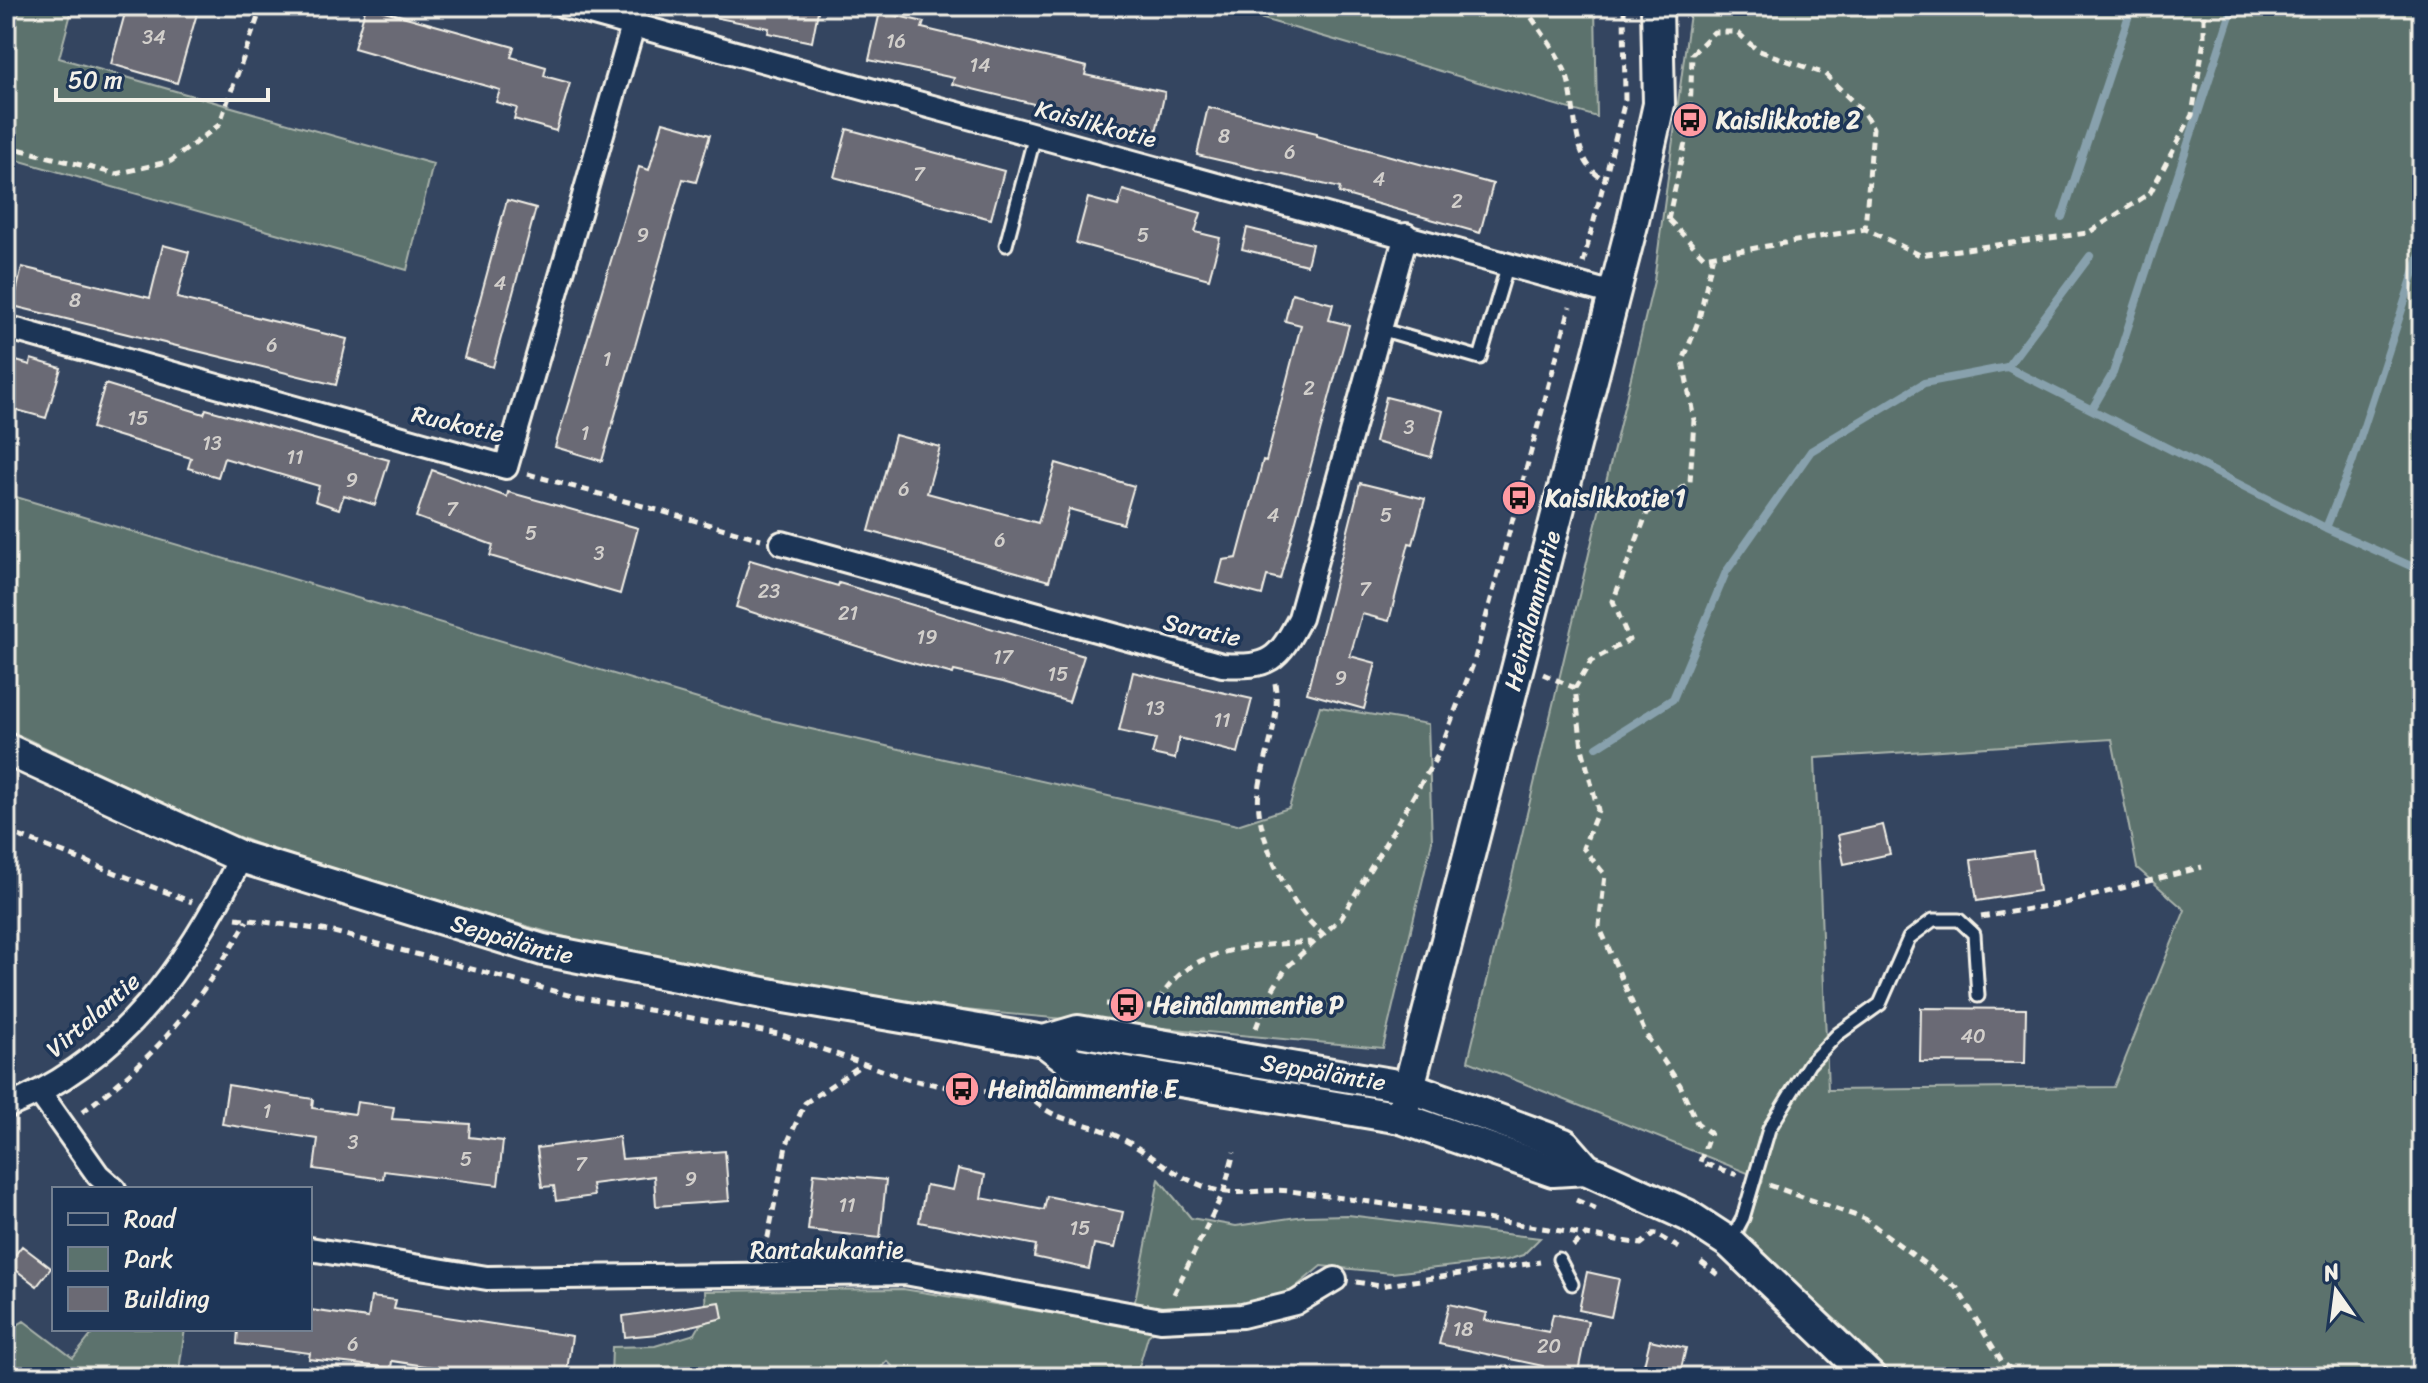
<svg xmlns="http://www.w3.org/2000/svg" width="2428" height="1383" font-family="Sriracha,sans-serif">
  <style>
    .green { fill: #5b726d; stroke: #a8b2aa; stroke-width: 2; fill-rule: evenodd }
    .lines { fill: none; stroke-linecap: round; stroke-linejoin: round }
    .stream { stroke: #88a1ad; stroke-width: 8 }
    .building { fill: #6b6a74; stroke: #f4f1e8; stroke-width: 2 }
    .lane-casing { stroke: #f4f1e8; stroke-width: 17 }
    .street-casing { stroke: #f4f1e8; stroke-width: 28 }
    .secondary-casing { stroke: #f4f1e8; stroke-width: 36 }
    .path { stroke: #f4f1e8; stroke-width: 5; stroke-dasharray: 8 6; stroke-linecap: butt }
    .lane { stroke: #1d3557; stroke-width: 11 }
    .street { stroke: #1d3557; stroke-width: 22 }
    .secondary { stroke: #1d3557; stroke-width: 30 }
    .labels { text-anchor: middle; stroke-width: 7; stroke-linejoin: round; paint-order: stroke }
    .number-label { font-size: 20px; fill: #d2cfcb }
    .poi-label { font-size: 24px; font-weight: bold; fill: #f4f1e8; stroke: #1d3557; text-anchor: start }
    .street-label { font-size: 24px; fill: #f4f1e8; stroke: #1d3557 }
  </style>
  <rect width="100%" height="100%" fill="#344560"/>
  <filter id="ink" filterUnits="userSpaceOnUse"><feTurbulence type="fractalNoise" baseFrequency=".0125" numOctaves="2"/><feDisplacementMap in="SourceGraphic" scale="16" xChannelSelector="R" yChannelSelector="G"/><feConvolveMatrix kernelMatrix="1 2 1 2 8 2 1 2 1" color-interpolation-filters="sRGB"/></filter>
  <g filter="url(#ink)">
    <!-- green -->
    <path class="green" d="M6,6h67l-14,52 374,106 -26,106 -401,-113z
      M1219,6h376l2,111z
      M1691,6h731v1371h-528l-57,-56 -94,-82 20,-60 -295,-118 186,-780zM2112,739l25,129 48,42 -71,177 -286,3 -13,-332z
      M6,494l756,224 475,107 52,-17 31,-102 108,18 4,117 -49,207 -462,-42 -284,-49 -125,-35 -129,-29 -172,-67 -205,-97z
      M1159,1179l32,39 45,8 68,-10 44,-1 192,23 -17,17 -16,5 -115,13 -71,-7 -41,34 -48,11 -58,2 -26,23 -12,41h-233l-16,-16 -15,16h-261l1,-30 43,-1 40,-12 11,-19 -1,-24 198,-2 227,37z
      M24,1321l49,37 23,-29h89l-7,48h-172v-45z"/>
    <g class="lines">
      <!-- stream -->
      <path class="stream" d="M2062,217l70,-211
        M2007,367l83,-111
        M2092,409l21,-36 120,-367
        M2326,528l26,-65 70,-215
        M1597,747l76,-48 53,-127 85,-121 113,-68 83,-16 319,161 96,43"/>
    </g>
    <!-- building -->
    <path class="building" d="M127,6h58l13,4 -21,73 -66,-19z
      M366,6l148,41 -3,10 35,10 -2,9 26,7 -14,48 -42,-12 3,-11 -21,-6 4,-12 -146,-42z
      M714,6h105l-7,36 -44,-9 1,-5 -56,-11z
      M880,12l44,10 -2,6 165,39 -2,8 80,17 -11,49 -43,-10 1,-8 -160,-39 2,-6 -85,-18z
      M1208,107l109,26v3l176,48 -13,49 -141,-40 1,-5 -143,-33z
      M663,122l47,13 -14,47 -13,-3 -81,282 -47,-14 84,-280 10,3z
      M847,129l157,42 -13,48 -157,-42z
      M1123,190l78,23 -6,19 25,6 -11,41 -133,-36 12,-45 30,8z
      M507,200l29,8 -43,159 -29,-9z
      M1247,228l65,16 -5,21 -65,-16z
      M163,245l26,7 -12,46 170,41 -11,46 -323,-79 9,-39 128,31z
      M1292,293l41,11 -4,16 20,5 -69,254 -13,-3 -5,19 -45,-12 6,-23 14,-2 26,-98 3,1 35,-136 -16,-4z
      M6,358l24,7 1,-6 30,9 -15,50 -40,-11z
      M105,384l99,30 2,-5 183,51 -14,45 -31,-10 -5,14 -24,-8 4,-15 -95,-28 -6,19 -30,-9 3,-10 -99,-30z
      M1386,397l57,14 -12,46 -56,-15z
      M895,435l45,12 -13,46 111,30 18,-60 78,23 -11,38 -54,-15 -20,72 -180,-50z
      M432,470l75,27 1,-5 130,36 -18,66 -130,-38 3,-11 -77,-28z
      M1360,483l65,16 -12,45 -4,-1 -20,78 -27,-7 -12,42 26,7 -12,46 -57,-16z
      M750,560l88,26 1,-3 245,73 -15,46 -66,-20 -49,-11 -1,3 -59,-16 -158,-51z
      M1133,672l119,27 -14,54 -59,-15 -4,21 -23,-5 4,-15 -37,-8z
      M1883,825l7,29 -46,10 -6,-29z
      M2033,851l6,40 -62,10 -6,-41z
      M1921,1008l105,1 -1,54 -105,-1z
      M228,1085l85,14 -1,9 43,6 2,-12 37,5 -2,12 78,5 -1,13 34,4 -5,44 -114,-14 -1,8 -69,-10 4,-30 -96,-15z
      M619,1137l3,22 103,-8 4,50 -73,5 -2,-30 -62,8 2,12 -38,5 -2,-15 -12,1 -5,-39z
      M958,1169l27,6 -4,23 63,12 3,-14 76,16 -8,36 -21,-4 -5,25 -55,-12 2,-12 -117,-23 7,-37 27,5z
      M814,1173l72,7 -6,58 -72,-8z
      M22,1246l29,22 -14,18 -29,-22z
      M1587,1272l32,7 -8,38 -32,-7z
      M371,1297l25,3 -2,9 178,27 -6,41h-68l-106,-16 -1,7 -82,-9 1,-6 -73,-9 1,-15h72v-19l58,8z
      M720,1302l3,16 -65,16 -33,3 -2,-21z
      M1449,1304l38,9 -2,7 64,12 4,-18 35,7 -11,56h-36l2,-11 -104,-22z
      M1650,1340l36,8 -7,29h-38z"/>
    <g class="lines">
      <!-- lane casing -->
      <g class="lane-casing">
        <path id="lane" d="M1006,245l29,-110
          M1380,329l100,29 28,-94
          M1730,1242l13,-24 26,-89 40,-65 29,-30 42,-30 29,-66 24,-18h26l15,14 4,62
          M1559,1259l13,25"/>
      </g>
      <!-- street casing -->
      <g class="street-casing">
        <path id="street" d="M564,6l1050,288
          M6,327l500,140 127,-441
          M782,543l440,122c48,3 56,-5 78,-47l106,-383
          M40,1093l58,82 16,14
          M6,1107c116,-46 182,-143 235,-250
          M310,1249l177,29 418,-5 256,47 81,-4 53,-13 40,-24"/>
      </g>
      <!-- secondary casing -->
      <g class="secondary-casing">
        <g id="secondary">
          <path id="s1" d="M6,749l235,108 302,93 241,47 260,44 34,-10 331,56 155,57 22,25 101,46 43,28 140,134"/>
          <path d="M1044,1041l29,22 328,55 152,53 33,-2"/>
          <path id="s2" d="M1401,1118l231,-893 27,-121 -2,-98"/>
        </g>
      </g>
      <!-- path -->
      <path class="path" d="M514,6l29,8
        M1524,6c13,21 31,42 41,65 14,33 3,90 40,109
        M6,146l110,28 55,-13 48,-36 43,-119
        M1668,220l22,-100 2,-66 22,-22h23l20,18 68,24 38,38 10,16 -8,101
        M1669,220l35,37 161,-28 55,26 168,-22 62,-40 42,-78 12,-75v-34
        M1713,255l-14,64 -16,42 11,59 -4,62 -43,31 -34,88 16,39 -38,21 -16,27 7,60 16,62 -15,38 22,27 -6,51 47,109 34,50 17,38 13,10 -10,29 37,13
        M1583,263l42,-162 -1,-95
        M528,474l233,65
        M1543,674l32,14
        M1275,683c6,39 -11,71 -16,108 -6,40 31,118 63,142
        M6,831l186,71
        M1981,917l84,-14 137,-36
        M236,918l94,13 242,65 207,38 128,45 65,13 91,-1
        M1106,1004l50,3c29,-62 95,-61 156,-65
        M1256,1028l11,-29 19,-31 55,-50 97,-163 36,-93 96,-355
        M1025,1092c28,30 46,26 80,39 38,14 68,47 107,58 24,8 53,-1 78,2 99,13 197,28 296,44
        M82,1112c76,-56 118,-110 165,-191
        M1769,1185l96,34 92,69 45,74 18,15
        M1576,1200l20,9
        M1660,1237l23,13
        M1573,1246l13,-11 55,9 13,-10v-3
        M765,1252l21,-106 19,-43 55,-37
        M1701,1262l17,13
        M1356,1282l24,4 160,-24
        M1174,1294l50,-103 10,-39"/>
      <!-- lane -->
      <use href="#lane" class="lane"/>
      <!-- street -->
      <use href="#street" class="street"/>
      <!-- secondary -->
      <use href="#secondary" class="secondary"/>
    </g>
  </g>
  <!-- icons -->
  <defs>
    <g id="bus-disc" transform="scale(1.8)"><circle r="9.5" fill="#ff9aa2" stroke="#1d3557"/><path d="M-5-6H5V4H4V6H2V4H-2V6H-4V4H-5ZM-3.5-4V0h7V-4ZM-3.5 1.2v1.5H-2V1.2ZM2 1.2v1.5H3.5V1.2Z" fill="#111"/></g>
  </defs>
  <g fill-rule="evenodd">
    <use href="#bus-disc" x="1690" y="120"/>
    <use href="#bus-disc" x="1519" y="498"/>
    <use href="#bus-disc" x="1127" y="1005"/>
    <use href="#bus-disc" x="962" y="1089"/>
  </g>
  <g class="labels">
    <!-- number labels -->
    <g class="number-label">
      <text x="154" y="44">34</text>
      <text x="896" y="48">16</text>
      <text x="980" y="72">14</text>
      <text x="1224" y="143">8</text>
      <text x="1290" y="159">6</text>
      <text x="919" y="181">7</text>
      <text x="1379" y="186">4</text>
      <text x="1457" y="208">2</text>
      <text x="643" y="242">9</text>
      <text x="1143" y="242">5</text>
      <text x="500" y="290">4</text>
      <text x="75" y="307">8</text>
      <text x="272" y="352">6</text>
      <text x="607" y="366">1</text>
      <text x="1309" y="395">2</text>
      <text x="138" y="425">15</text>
      <text x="1409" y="434">3</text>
      <text x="585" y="440">1</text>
      <text x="212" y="450">13</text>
      <text x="295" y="464">11</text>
      <text x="352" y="487">9</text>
      <text x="904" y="496">6</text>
      <text x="452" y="516">7</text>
      <text x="1273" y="522">4</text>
      <text x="1386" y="522">5</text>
      <text x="531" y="540">5</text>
      <text x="1000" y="547">6</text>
      <text x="599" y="560">3</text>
      <text x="1365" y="596">7</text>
      <text x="769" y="598">23</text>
      <text x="848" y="620">21</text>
      <text x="927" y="644">19</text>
      <text x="1003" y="664">17</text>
      <text x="1058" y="681">15</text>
      <text x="1341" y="685">9</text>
      <text x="1155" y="715">13</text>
      <text x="1222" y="727">11</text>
      <text x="1973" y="1043">40</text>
      <text x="267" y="1118">1</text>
      <text x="353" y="1149">3</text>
      <text x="466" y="1166">5</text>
      <text x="581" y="1171">7</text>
      <text x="691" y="1186">9</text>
      <text x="847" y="1212">11</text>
      <text x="1080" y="1235">15</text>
      <text x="1463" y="1336">18</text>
      <text x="353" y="1351">6</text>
      <text x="1549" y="1353">20</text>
    </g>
    <!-- poi labels -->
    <g class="poi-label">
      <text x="1716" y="128">Kaislikkotie 2</text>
      <text x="1545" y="506">Kaislikkotie 1</text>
      <text x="1153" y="1013">Heinälammentie P</text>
      <text x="988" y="1097">Heinälammentie E</text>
    </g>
    <!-- street labels -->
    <g class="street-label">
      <text transform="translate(1096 124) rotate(15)" y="8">Kaislikkotie</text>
      <text transform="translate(458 424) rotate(13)" y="8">Ruokotie</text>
      <text dy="8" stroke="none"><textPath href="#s2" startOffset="524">Heinälammintie</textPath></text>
      <text transform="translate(1202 630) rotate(13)" y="8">Saratie</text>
      <text dy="8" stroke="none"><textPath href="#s1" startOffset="542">Seppäläntie</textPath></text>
      <text transform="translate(93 1015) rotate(-41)" y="8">Virtalantie</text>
      <text dy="8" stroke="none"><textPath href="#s1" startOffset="1368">Seppäläntie</textPath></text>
      <text x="827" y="1258">Rantakukantie</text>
    </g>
  </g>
  <!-- margin -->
  <rect width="2428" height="1383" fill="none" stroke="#1d3557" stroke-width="32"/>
  <rect x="16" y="16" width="2396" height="1351" fill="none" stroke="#f4f1e8" stroke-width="3" filter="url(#ink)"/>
  <!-- legend -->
  <rect x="52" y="1187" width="260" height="144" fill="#1d3557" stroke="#738091" stroke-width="2"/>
  <rect x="68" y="1213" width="40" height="12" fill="#1d3557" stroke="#738091" stroke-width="2"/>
  <text x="124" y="1227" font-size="24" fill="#f4f1e8">Road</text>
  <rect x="68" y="1247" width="40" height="24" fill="#5b726d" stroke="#738091" stroke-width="2"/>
  <text x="124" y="1267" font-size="24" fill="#f4f1e8">Park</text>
  <rect x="68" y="1287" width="40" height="24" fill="#6b6a74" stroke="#738091" stroke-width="2"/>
  <text x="124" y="1307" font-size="24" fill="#f4f1e8">Building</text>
  <!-- north arrow -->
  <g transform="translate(2336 1291) rotate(346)" stroke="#1d3557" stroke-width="6" paint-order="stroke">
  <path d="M0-6L14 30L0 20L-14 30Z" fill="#f4f1e8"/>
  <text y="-12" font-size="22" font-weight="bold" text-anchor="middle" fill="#f4f1e8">N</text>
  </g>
  <!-- scale -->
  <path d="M56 88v12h212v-12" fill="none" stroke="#f4f1e8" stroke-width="4"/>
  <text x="68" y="88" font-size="24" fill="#f4f1e8" stroke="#1d3557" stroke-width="6" paint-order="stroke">50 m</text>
</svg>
